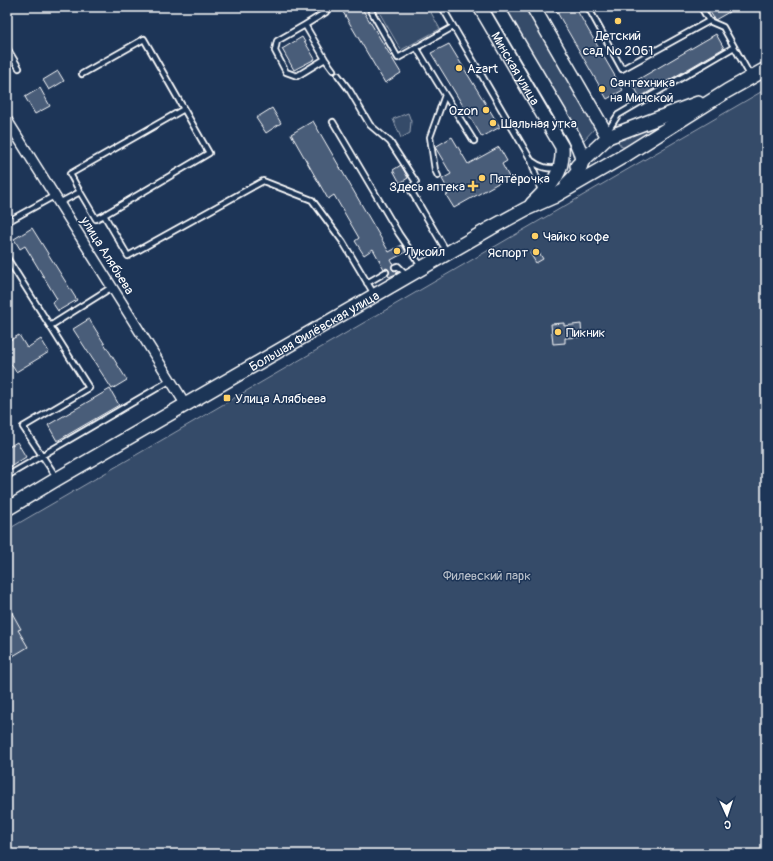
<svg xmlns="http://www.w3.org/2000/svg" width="773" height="861" font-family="Pangolin,sans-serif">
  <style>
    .green { fill: #364b69; stroke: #9aa5b4 }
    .building { fill: #4a5d79; stroke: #fff }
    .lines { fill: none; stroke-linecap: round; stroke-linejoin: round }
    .lane-casing { stroke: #fff; stroke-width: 8 }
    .street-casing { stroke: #fff; stroke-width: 12 }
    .secondary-casing { stroke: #fff; stroke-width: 16 }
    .lane { stroke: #1d3557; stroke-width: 4.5 }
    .street { stroke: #1d3557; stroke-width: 9 }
    .secondary { stroke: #1d3557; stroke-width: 13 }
    .poi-dot { fill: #ffd166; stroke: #1d3557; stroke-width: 1.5 }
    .labels { text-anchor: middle; stroke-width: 3; stroke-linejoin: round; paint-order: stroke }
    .poi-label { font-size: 13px; fill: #fff; stroke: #1d3557; text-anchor: start }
    .street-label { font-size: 13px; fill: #fff; stroke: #1d3557 }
    .park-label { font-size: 13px; fill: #b9c0ca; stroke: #1d3557 }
  </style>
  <rect width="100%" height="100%" fill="#1d3557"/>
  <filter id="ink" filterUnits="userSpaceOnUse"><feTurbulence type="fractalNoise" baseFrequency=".025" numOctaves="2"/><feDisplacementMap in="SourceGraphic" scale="8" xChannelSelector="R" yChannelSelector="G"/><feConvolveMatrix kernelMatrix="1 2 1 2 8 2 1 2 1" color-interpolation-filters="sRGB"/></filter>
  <g filter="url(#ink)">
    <!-- green -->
    <path class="green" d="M376,7h52l12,22 -39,21z
      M505,7h22l68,121 -11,12z
      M766,89v765h-759v-324z
      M689,112l-64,35h-3l-4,-5v-2z
      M408,113l3,8 -1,12 -9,5 -8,-19z"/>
    <!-- building -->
    <path class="building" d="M340,7h21l40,66 -16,10z
      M554,7h21l48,83 -16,9z
      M707,7h19l3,5 -14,8z
      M716,34l8,14 -84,49 -8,-14z
      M302,37l13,22 -21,11 -12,-21z
      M449,44l51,83 -18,10 -51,-84z
      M58,71l6,10 -15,9 -6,-10z
      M40,88l10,18 -15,8 -10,-17z
      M272,108l9,15 -15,10 -10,-15z
      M313,121l76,131 13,-7 4,7 -15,8 2,4 -1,5 2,2 2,-1 2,3 -9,4 -1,-2 1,-5 -1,-1h-4l-11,-20 -9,6 -9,-14 4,-3 -25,-43 -6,4 -37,-65z
      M452,137l16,27 31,-17 8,14 -5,3 7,13 -55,31 -8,-13 4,-2 -8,-14 9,-5 -16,-27z
      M401,165l7,13 -8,5 -7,-13z
      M32,228l45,72 -19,11 -6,-9 5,-3 -32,-53 -5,3 -6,-10z
      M537,249l6,10 -7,4 -6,-10z
      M89,319l38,61 -15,9 -39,-60z
      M564,323v3l17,-2 1,13 -17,1v5l-12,1 -2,-20z
      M19,335l8,13 14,-9 8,13 -33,20 -5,-8 -4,2v-24z
      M110,389l9,16 -62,36 -9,-16z
      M17,442l9,15 -19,12v-21z
      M7,604l14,25 -3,1 10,17 -15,9 -6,-10z"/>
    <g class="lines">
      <!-- lane casing -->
      <g class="lane-casing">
        <path id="lane" d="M369,7l29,51 55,-31
          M442,7l89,153 10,31
          M588,7l34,62 87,-48 -8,-14
          M709,21l14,6 28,50
          M305,25l21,-13 2,-5
          M416,47l21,35 37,59
          M7,48l12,20
          M325,59l-28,17 -11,-4 -11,-21 2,-10 28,-16 20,34 8,11
          M82,74l62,-35 65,114 -105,62 24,41 135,-75 49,19 31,42 31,52
          M338,75l12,16 20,34 20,17 26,40 -6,7 37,63
          M333,122l66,112 22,32
          M607,132l11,-17 116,-68
          M532,161c9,7 16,8 27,7
          M438,176l-3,-6 -5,-33 15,-42
          M80,192l-10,-18 114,-65
          M59,203l21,-11 16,27 8,-4
          M7,222l47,-26
          M7,258l43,68 62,-39
          M395,267l3,-1 9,9
          M367,283l19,-11
          M50,326l39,62 -66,39 34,51
          M7,476l164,-96"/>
      </g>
      <!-- street casing -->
      <g class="street-casing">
        <path id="street" d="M7,120l179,285"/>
      </g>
      <!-- secondary casing -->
      <g class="secondary-casing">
        <g id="secondary">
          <path id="s1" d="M480,7l82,140c2,28 -12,39 -30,57"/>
          <path d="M497,7l76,129c12,23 13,30 -6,48"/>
          <path d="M533,7l75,130"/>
          <path d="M577,166l31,-29 90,-34"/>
          <path id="s2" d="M7,509l50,-30 434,-251 35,-19 27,-12 71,-41 103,-65 39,-22"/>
        </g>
      </g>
      <!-- lane -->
      <use href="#lane" class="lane"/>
      <!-- street -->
      <use href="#street" class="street"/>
      <!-- secondary -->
      <use href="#secondary" class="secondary"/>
    </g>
  </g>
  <!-- markers -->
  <g class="poi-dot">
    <circle cx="618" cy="21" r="4"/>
    <circle cx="459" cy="68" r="4"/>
    <circle cx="602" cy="89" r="4"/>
    <circle cx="486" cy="110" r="4"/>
    <circle cx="493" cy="123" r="4"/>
    <circle cx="482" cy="178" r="4"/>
    <path d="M471 180h4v4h4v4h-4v4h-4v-4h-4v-4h4z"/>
    <circle cx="535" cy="236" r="4"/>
    <circle cx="397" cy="251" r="4"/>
    <circle cx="536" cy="252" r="4"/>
    <circle cx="558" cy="332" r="4"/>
    <rect x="223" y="394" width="8" height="8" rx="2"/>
  </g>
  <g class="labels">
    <!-- poi labels -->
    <g class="poi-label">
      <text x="618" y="40" text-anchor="middle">Детский<tspan x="618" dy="15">сад № 2061</tspan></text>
      <text x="467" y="73">Azart</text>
      <text x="610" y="87">Сантехника<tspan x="610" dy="15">на Минской</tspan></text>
      <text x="478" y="115" text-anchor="end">Ozon</text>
      <text x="501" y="128">Шальная утка</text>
      <text x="490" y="183">Пятёрочка</text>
      <text x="465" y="191" text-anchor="end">Здесь аптека</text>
      <text x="543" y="241">Чайко кофе</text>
      <text x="405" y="256">Лукойл</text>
      <text x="528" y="257" text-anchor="end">Яспорт</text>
      <text x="566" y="337">Пикник</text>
      <text x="235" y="403">Улица Алябьева</text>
    </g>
    <!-- street labels -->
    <g class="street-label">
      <text dy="5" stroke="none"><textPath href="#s1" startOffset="71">Минская улица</textPath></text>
      <text transform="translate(108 255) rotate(58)" y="5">улица Алябьева</text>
      <text dy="5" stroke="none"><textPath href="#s2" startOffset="355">Большая Филёвская улица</textPath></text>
    </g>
    <!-- park labels -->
    <g class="park-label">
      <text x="487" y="580">Филевский парк</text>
    </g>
  </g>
  <!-- margin -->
  <rect width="773" height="861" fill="none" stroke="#1d3557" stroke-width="24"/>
  <rect x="12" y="12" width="749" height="837" fill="none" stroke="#fff" stroke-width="1.5" filter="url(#ink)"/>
  <!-- north arrow -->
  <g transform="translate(727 815) rotate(177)" stroke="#1d3557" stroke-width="3" paint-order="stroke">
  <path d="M0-3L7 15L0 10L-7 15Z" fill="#ffffff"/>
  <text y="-6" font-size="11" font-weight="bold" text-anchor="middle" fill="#ffffff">С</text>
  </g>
</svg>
